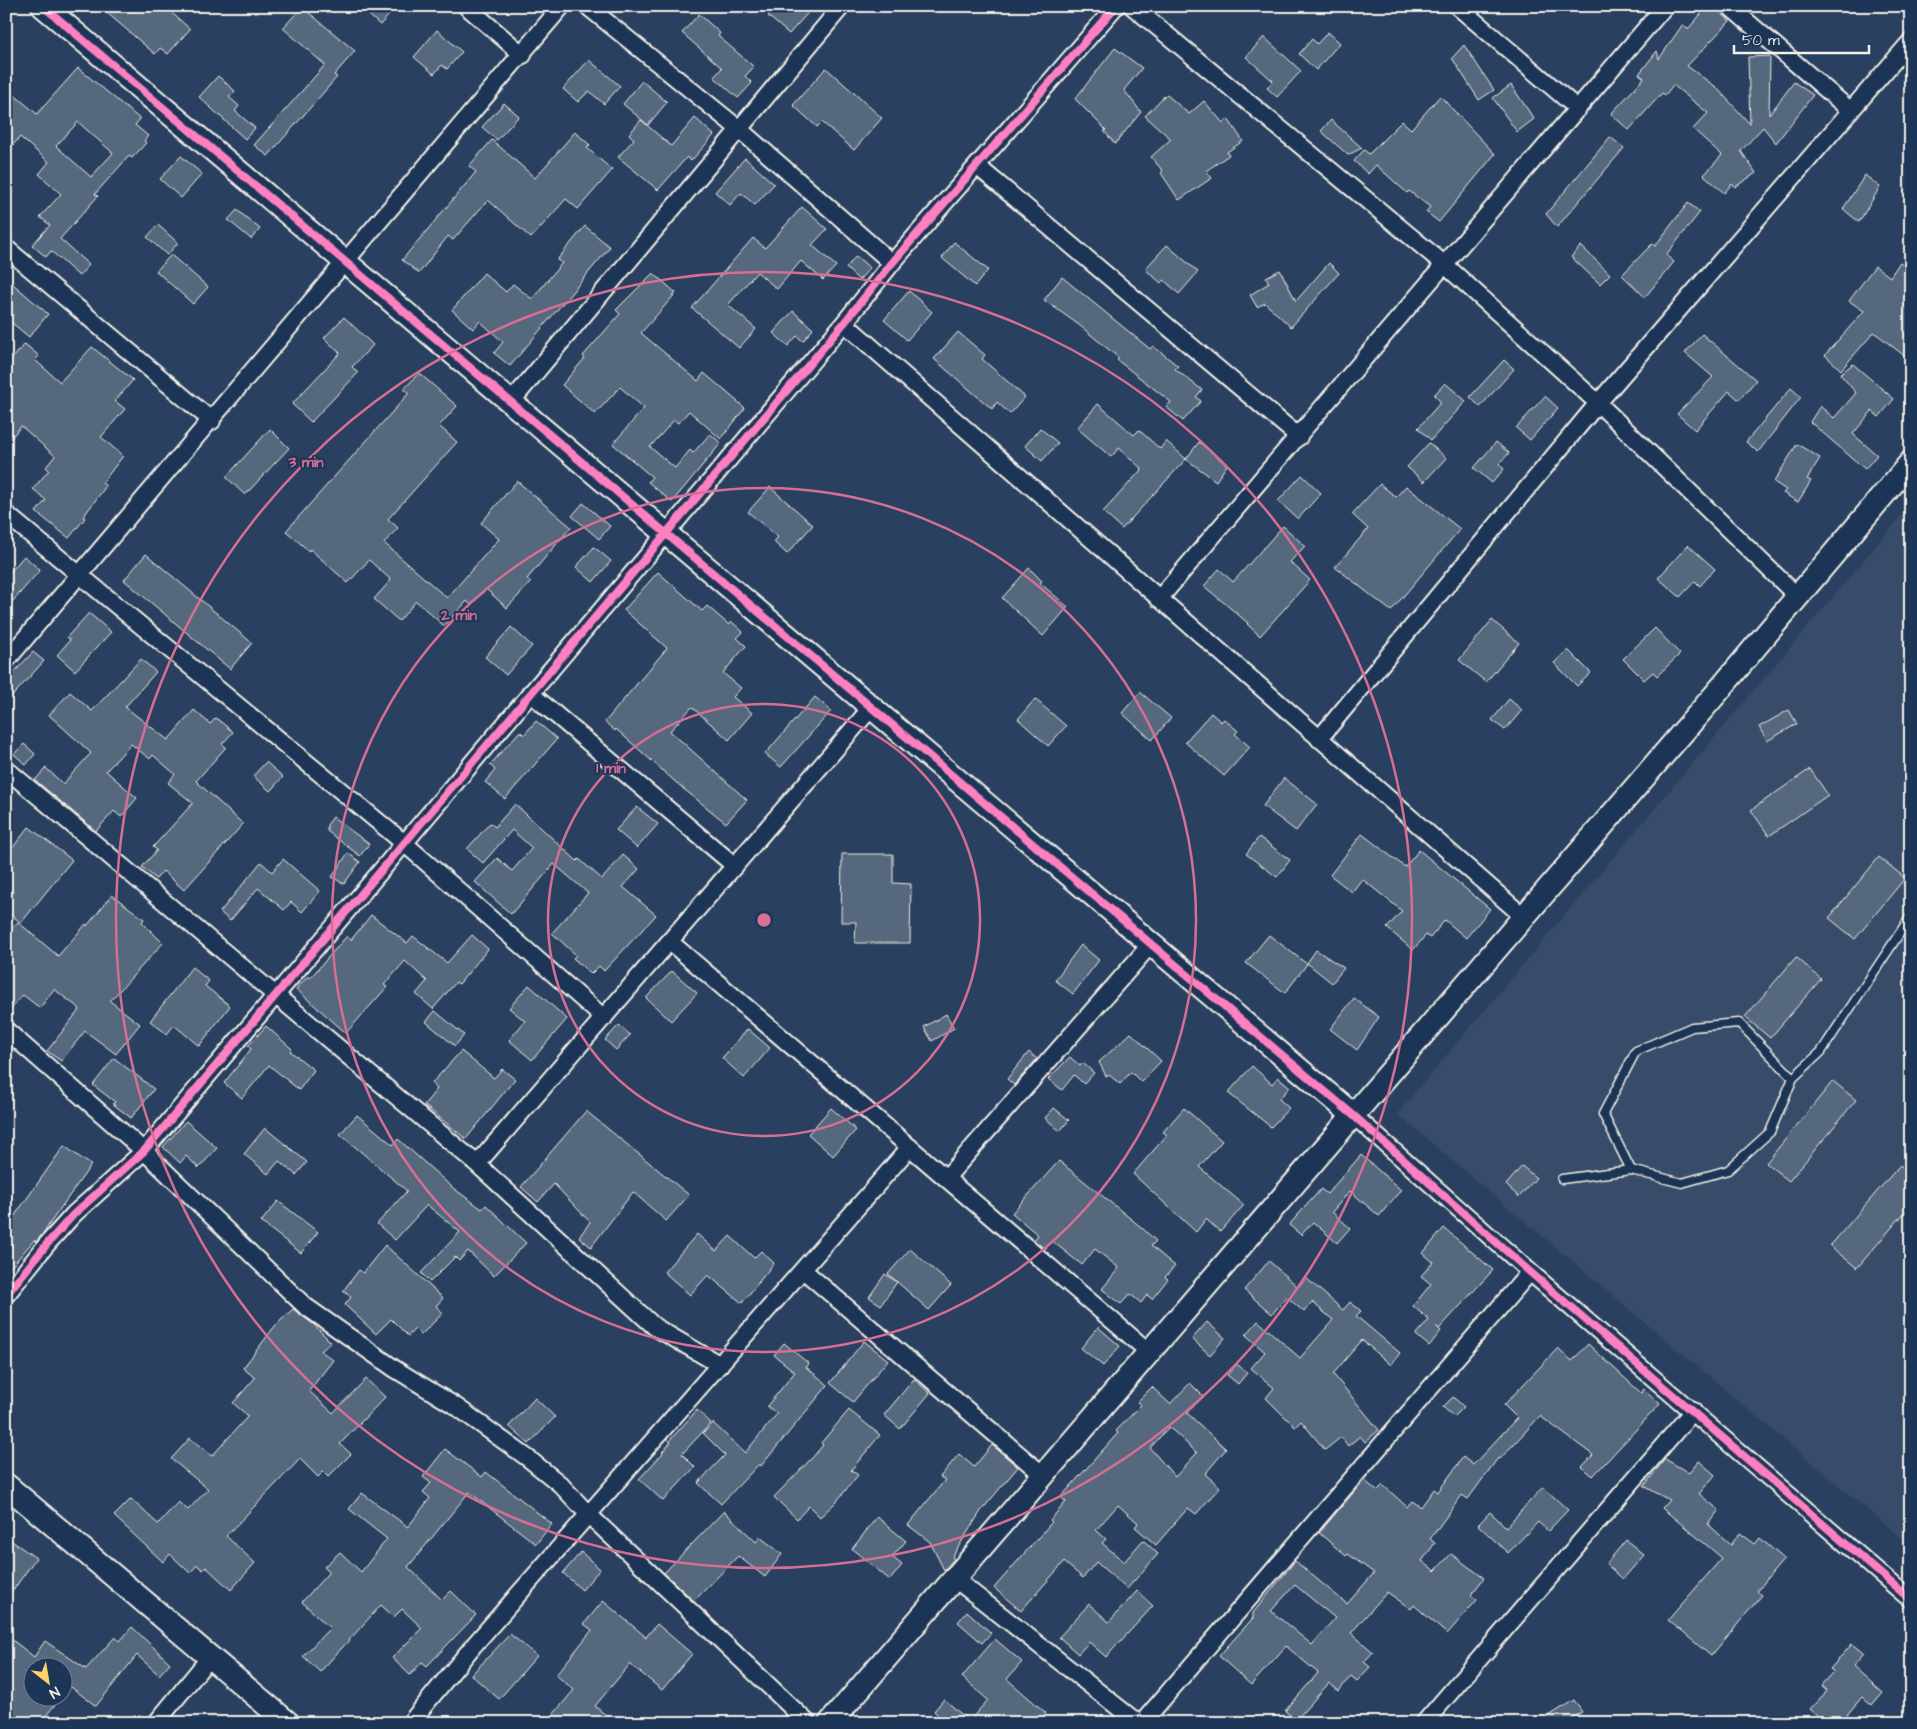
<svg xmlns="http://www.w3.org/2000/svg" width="1917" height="1729" font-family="'Architects Daughter',sans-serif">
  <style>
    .built { fill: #374c69 }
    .building { fill: #56677d; stroke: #f4f1e8; fill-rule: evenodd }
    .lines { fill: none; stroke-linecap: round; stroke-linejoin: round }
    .lane-casing { stroke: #f4f1e8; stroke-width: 11 }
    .street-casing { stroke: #f4f1e8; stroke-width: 20 }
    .secondary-casing { stroke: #f4f1e8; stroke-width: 26 }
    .lane { stroke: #1d3557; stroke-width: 8 }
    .street { stroke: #1d3557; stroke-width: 16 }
    .secondary { stroke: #1d3557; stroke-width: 22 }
    .cycleway-casing { stroke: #1d3557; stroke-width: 11 }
    .cycleway { stroke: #ff80c0; stroke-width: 8 }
    .ring { fill: none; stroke: #d66f93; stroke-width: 2.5 }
    .centre { fill: #d66f93; stroke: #1d3557; stroke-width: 2.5 }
    .ring-label { font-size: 15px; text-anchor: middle; font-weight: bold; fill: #d66f93; stroke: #1d3557; stroke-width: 4; stroke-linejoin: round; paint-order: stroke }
  </style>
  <rect width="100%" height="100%" fill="#2a4060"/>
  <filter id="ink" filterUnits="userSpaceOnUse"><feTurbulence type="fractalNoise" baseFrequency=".02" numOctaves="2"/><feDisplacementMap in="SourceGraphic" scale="10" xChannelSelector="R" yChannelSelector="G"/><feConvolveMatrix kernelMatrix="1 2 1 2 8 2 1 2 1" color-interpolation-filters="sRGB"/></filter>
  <g filter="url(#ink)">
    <!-- built -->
    <path class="built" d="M1911,504v1042l-514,-432z"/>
    <!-- building -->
    <path class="building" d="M99,6h65l26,23 -22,25 -8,-6 -5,6z
      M377,6h20l-17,19 -11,-10z
      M777,6h37l-25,28 -21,-18z
      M1708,6h5l17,15 -43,45 29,21 34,37 -2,-67 22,-1 -1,59 25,-33 19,13 -37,48 -13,-16 -22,24 15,22 -21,14 -3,-3 -8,9 -20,-18 18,-20 -29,-26 15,-16 -35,-28 -8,10 -3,-2 -33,37 -18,-16 33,-36 -5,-4 18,-23 2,8 24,-35 5,5z
      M302,7l53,44 -21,24 3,2 -69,79 -14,-11 71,-80 -42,-37z
      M699,14l21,19 -2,3 36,31 -9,9 7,7 -14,15 -24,-21 8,-9 -40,-35z
      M437,30l25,22 -15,17 -5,-4 -8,9 -20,-17z
      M1328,32l12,11 -24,27 -17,-16 13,-15 5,5z
      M1264,37l37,34 -24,26 -10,-9 6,-7 -27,-24z
      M1464,45l30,45 -15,10 -27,-42z
      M1115,48l27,20 -18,22 17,22 -26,32 -11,-13 2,-1 -31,-31z
      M589,60l31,26 -16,18 -15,-13 -11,11 -15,-13z
      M78,68l62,51 -5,6 13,11 -4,5 2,2 -14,15 -3,-2 -34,38 3,2 -38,43 29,26 -10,11 -28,-25 -5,6 -14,-12 18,-20 -10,-8 21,-23 -22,-20 10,-12 -29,-25 -14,16v-65l31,26zM78,122l35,31 -22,24 -35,-31z
      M826,68l56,50 -28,32 -32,-28 -5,5 -24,-22z
      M218,76l17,15 -6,6 10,9 -4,5 20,17 -10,11 -46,-42z
      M642,81l25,21 -19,23 -25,-21z
      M1511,85l23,34 -17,13 -24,-34z
      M1166,94l23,20 15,-13 19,22 5,-4 15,22 -16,11 2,3 -23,16 6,7 -33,22 -18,-27 2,-2 -12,-14 20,-18 -26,-23z
      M1440,96l55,58 -56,68 -13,-10 4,-5 -21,-16 -2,2 -31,-28 -8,9 -14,-13 10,-11 5,4 33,-33 9,8z
      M504,103l15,13 -22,24 -15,-13z
      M695,118l19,17 -23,26 -4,-4 -29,33 -40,-33 16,-18 -5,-5 12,-14 30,26z
      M1331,120l31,28 -14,7 -27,-24z
      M575,132l15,13 -3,3 25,22 -34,39 -12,-10 -35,39 -43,-38 -35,40 -5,-4 -29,37 -17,-13 74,-88 -7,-6 23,-26 43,38z
      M1610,137l14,11 -67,79 -11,-13z
      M181,156l21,18 -21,24 -21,-19z
      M745,158l29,26 -19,21 -14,-12 -11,12 -15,-13z
      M1865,175l15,12 -21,35 -16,-13z
      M1688,203l12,9 -34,43 8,7 -29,35 -23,-22 30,-31 3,2z
      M802,207l25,22 -15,16 24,21 -13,14 -22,-19 -24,28 -20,-17 -29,33 28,24 -17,19 -47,-40 61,-70 12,10z
      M237,210l23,19 -9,10 -23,-19z
      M158,225l20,18 -11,12 -20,-18z
      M585,226l25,21 -100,119 -16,-13 9,-11 -23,-21 -7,8 -21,-19 32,-37 22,19 7,-8 19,15 30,-36 -5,-3z
      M954,242l34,28 -13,16 -33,-28z
      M1167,245l31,27 -19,22 -15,-14 -3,3 -16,-14z
      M1581,246l29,28 -10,10 -29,-27z
      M171,255l37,32 -15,17 -37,-33z
      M856,256l14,12 -11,12 -13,-12z
      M1900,262l11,8v91l-37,-29 -33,38 -16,-15 39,-44 -15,-10 26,-35 15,11z
      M1329,263l10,10 -48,54 -26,-24 -8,4 -7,-12 19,-12 -3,-6 14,-7 16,31z
      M653,273l23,20 -35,40 57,48 6,-8 41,35 -24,31 -32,-28 -11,12 -4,-3 -24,27 25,21 15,-18 3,3 17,-19 11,9 -49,59 -24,-20 4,-5 -39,-33 31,-36 -24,-21 -25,27 -33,-29 23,-27 -2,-2 37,-42 -4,-4z
      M1062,277l88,72 3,-3 25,20 -3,3 27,21 -6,7 5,4 -18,20 -17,-14 5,-5 -54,-42 2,-2 -40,-33 -35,-25z
      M6,278l42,36 -19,23 -23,-19z
      M909,291l23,21 -25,28 -23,-20z
      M793,311l20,18 -10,12 -6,-5 -9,10 -15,-13z
      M344,317l29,28 -21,22 6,6 -47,49 -19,-18 48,-51 -16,-15z
      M958,332l27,23 -3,4 43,38 -15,17 -13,-12 -5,7 -58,-50z
      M1702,334l54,46 -17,20 -10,-9 -34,39 -18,-16 36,-37 -28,-24z
      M25,344l14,12 -4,4 25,22 32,-35 41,33 -18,21 10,8 -24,28 22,19 -21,27 4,3 -23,31 2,1 -16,20 -33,-26 10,-12 -13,-11 16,-19 -3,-3 9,-11 -34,-30 -15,18v-78z
      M1504,360l10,9 -34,38 -10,-10z
      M1853,364l41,35 -15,18 -7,-6 -19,23 24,21 -12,14 -55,-47 10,-16 14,12 22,-25 -16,-19z
      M419,373l38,33 -18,20 18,16 -69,77 10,9 -14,15 63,55 52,-59 -18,-16 36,-42 54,46 -44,52 4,3 -24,26 -21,-19 -15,16 -4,-4 -23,25 -28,-25 -17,20 -25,-22 17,-19 -22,-20 -21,23 -38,-34 -1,2 -23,-20 123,-138 -5,-4z
      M1445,383l21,18 -35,39 -13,-12 23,-26 -7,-7z
      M1791,388l10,9 -43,55 -12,-10z
      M1545,396l13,12 -28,32 -14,-12z
      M1098,404l36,31 5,-5 21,19 6,-8 20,18 -64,70 -19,-17 39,-43 -23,-21 -8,9 -34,-29z
      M1040,428l18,15 -16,18 -17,-15z
      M270,429l19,19 -44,47 -19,-18z
      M1199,442l28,23 -11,16 -30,-22z
      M1496,442l13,11 -10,11 5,5 -12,14 -18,-15z
      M1429,443l17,15 -22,24 -17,-15z
      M1797,444l23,14 -13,21 4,2 -13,21 -15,-9 3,-3 -12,-8z
      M1302,475l19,18 -23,26 -20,-18z
      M1380,484l16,13 10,-11 54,43 -69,82 -56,-44 33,-38 -16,-15z
      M770,487l43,38 -26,29 -13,-12 4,-5 -30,-25z
      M583,503l27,23 -11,13 -27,-23z
      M1283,526l22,20 -15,16 20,18 -50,56 -13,-12 1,-1 -44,-37 15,-17 14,13z
      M1688,545l27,24 -15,17 -5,-5 -15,16 -22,-19z
      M594,547l17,14 -18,21 -17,-15z
      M146,554l106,89 -22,26 -106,-89z
      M24,556l16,14 -34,39v-32z
      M1029,568l13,13 -2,2 28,24 -25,29 -41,-38z
      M658,572l44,39 5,-5 22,19 3,-3 11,10 -6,6 9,8 -23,27 18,15 -8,9 19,16 -23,27 -37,-33 -22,24 77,69 -21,23 -46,-37 -64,-57 -1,2 -10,-9 62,-74 -43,-38z
      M89,613l22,19 -36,39 -18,-16 13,-15 -3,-3z
      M1492,620l27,23 -33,39 -27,-22z
      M511,627l21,19 -26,29 -21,-18z
      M1655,628l25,26 -23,22 -4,-4 -9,8 -21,-21z
      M1568,650l23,23 -14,13 -23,-23z
      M33,652l11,9 -38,42v-22z
      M141,659l15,13 -31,35 43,33 26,-30 16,14 6,-6 17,14 -11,12 4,3 -30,34 47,43 -59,66 -21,-19 -7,8 -14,-12 15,-17 -4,-3 40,-44 -25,-20 7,-9 -22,-19 -3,4 -19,-15 -25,27 31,27 -16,19 -7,-6 -18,20 -61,-51 11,-12 17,16 28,-31 -42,-38 21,-23 22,19z
      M1140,692l31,26 -19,22 -30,-27z
      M815,697l16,14 -50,56 -16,-13z
      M1035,699l31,27 -18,20 -30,-27z
      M1509,699l13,11 -17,20 -13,-10z
      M1789,710l8,14 -30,17 -8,-14z
      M1211,713l10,9 3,-3 14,12 -3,3 15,13 -26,29 -39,-34z
      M536,721l21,18 -52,60 -20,-17 10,-12 -5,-5 30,-34 4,4z
      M24,744l11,10 -9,11 -12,-11z
      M266,762l17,15 -13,14 -17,-15z
      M1810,769l18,26 -59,41 -18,-26z
      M1284,778l33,26 -21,27 -33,-25z
      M515,804l62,57 2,-2 23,20 21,-24 16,14 -16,18 33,28 -52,56 -5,-5 -8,8 -18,-16 3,-3 -24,-22 36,-40 -34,-29 -43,50 -36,-32 22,-24 15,13 20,-23 -20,-18 -29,33 -16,-14 23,-26 5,4z
      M637,807l21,17 -21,24 -21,-18z
      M333,817l36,27 -9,12 -33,-25v-6z
      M29,827l43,33 -51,63 -15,-13v-54z
      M1362,834l43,33 14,-17 71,59 -24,29 -21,-18 -15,18 -4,-3 -13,15 -26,-22 15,-17 -40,-32 -10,13 -22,-17z
      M1259,837l31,23 -13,17 -31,-23z
      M348,853l12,9 -16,22 -12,-7z
      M842,854h51v29l18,1 -1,59h-55l1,-21h-15z
      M1879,857l26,21 -50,61 -26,-21z
      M283,859l37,32 -18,21 -11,-10 -7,8 -26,-22 -28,33 -10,-9 41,-50 11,10z
      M112,895l32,24 -2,3 21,21 -53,58 30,23 -24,30 -31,-23 -24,30 -14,-10 33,-42 -26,-20 -14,19 -17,-13 -17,20v-80l12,-13 40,34 28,-32 1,2z
      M371,915l36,28 6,-7 34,27 25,-28 16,14 -29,35 -3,-2 -23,27 -17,-15 11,-13 -22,-20 -21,24 3,2 -41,46 -50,-44 12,-13 2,2 37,-42 4,4z
      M1269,935l38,29 -22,29 -39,-30z
      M1081,945l18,15 -26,34 -18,-14z
      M1316,950l28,18 -12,15 -25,-20z
      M1796,957l25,22 -51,59 -25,-21z
      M192,967l17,14 -4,5 25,20 -31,40 -25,-21 -7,9 -17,-13z
      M672,971l25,22 -26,28 -25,-23z
      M529,985l38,34 -35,41 -23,-20 16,-19 -16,-13z
      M1354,998l25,19 -22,33 -27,-21z
      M435,1011l29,24 -9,11 -29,-24z
      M946,1014l8,14 -22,13 -8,-14z
      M619,1025l11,10 -14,15 -11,-10z
      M266,1026l26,23 -2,2 24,19 -15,20 -30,-25 -27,33 -18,-15 27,-34 -3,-3z
      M748,1029l22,19 -26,30 -22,-20z
      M1131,1033l30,28 -20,21 -10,-10 -11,12 -11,-9 -3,1 -7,-14z
      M461,1051l33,27 8,-9 13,10 -49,60 -42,-34 13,-16 -5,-6z
      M1029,1052l8,7 -23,26 -7,-6z
      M1070,1057l10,9 3,-3 11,10 -10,11 -10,-9 -12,15 -14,-11z
      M114,1058l40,31 -23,29 -18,-14 2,-2 -22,-17z
      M1252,1066l20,18 6,-7 12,10 -11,12 10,9 -18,19 -43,-34z
      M1833,1081l23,19 -67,81 -23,-18z
      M831,1108l25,22 -23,26 -25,-22z
      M1054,1108l15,12 -9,11 -15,-13z
      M1184,1108l38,33 -23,26 45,38 -24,27 -14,-13 -10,13 -63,-58 34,-39 -4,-3z
      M586,1111l103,84 -23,26 -33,-29 -42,55 -12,-10 11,-15 -36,-38 -16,18 -17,-15z
      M357,1115l36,30 5,-6 55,49 29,21 4,-4 40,38 -32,33 -26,-25 -9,10 -4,-4 -25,25 -9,-9 39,-41 -33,-27 -32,35 -18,-16 30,-33 -67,-57z
      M186,1121l31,27 -18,20 -13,-12 -6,7 -17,-16z
      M265,1128l42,34 -11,13 -17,-14 -11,13 -24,-20z
      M64,1146l27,19 -50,71 -5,6 -2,-2 -28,33v-45z
      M1361,1155l40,35 -22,26 -29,-25 -18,21 18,16 -13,15 -24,-21 -12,13 -12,-10 32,-36 6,5z
      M1059,1161l82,66 15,14 -5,5 24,20 -10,11 3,2 -16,20 -5,-4 -6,8 -11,-9 -9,10 -19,-15 17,-21 -24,-19 -13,16 -30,-24 -7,8 -11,-9 4,-5 -26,-22z
      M1900,1165l11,10v30l-54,63 -27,-22z
      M1522,1166l14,12 -17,19 -13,-12z
      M278,1201l40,31 -17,21 -40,-31z
      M1444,1228l49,42 -54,59 -3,-3 5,5 -12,15 -13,-11 13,-15 -16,-14 18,-22 -10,-8 12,-14 -10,-9z
      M697,1234l19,17 14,-15 24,22 7,-7 13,12 -32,40 -34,-28 -18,20 -26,-23z
      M385,1245l58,53 -7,8 7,7 -22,22 -6,-6 -7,7 -17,-17 -15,15 -31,-29 6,-8 -8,-6 16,-21 4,3z
      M910,1249l41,36 -22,25 -41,-36z
      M1269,1261l29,26 8,-9 37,32 7,-8 11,9 -5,5 44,37 -9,12 -29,-25 -29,34 46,56 -14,12 -5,-6 -12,10 -7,-9 -16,13 -24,-29 -6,6 -29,-29 8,-10 -23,-20 14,-16 -19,-17 12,-14 42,37 33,-38 -21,-18 -8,10 -17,-15 -15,17 -28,-24z
      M885,1274l12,8 -16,23 -12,-8z
      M293,1309l20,15 18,18 -10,9 12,9 -24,31 24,22 33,-34 19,18 -45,47 11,10 -23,23 -5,-5 -5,5 -18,-18 -74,77 29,27 -24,27 -25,-23 -3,3 -6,-5 -7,8 -20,-19 -7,8 -49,-46 17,-17 27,25 20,-22 10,8 20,-21 -37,-30 19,-21 22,18 36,-40 -15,-13 22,-25 -12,-10 32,-42z
      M1207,1322l18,16 -15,17 -18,-16z
      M1098,1327l22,19 -17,20 -22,-18z
      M864,1341l24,19 -35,42 -23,-19z
      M784,1343l25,21 -3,3 22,18 -67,81 -2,-2 -38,40 -23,-21 27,-28 -22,-22 10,-10 32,30 32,-39 -10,-8 28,-34 -21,-17z
      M1588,1344l53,49 3,-4 16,15 -67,72 -11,-9 11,-12 -53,-39 -40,43 -2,-1 -30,41 -6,-4 -32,44 5,4 -13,18 13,10 16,-17 33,24 -13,17 6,5 -30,34 -33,-29 -3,4 -24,-17 -36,41 22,19 -9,10 6,5 -13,14 -6,-5 -12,15 -10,-8 -33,37 -11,-9 33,-38 -32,-27 -35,39 -32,-29 34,-38v-5l42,-52 52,43 27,-31 -26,-19 -2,2 -27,-23 45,-53 13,11 6,-6 24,22 5,-6 9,6 13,-18 4,3 25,-35 10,8 44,-47 -13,-13 54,-57 14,13zM1295,1585l40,33 -23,27 -41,-34z
      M1237,1364l10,9 -9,11 -11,-9z
      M914,1379l16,14 -30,36 -16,-14z
      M1190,1383l13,13 -16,17 39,36 -21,25 15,13 -24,27 -8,-6 -32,37 -21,-18 3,-4 -20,-18 -22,25 10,9 -4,4 22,19 19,-22 15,14 -31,35 -31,-27 -13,16 -19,-16 -43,49 -27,-23 58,-66 -2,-2 16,-18 -5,-5 57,-64 -2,-2 25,-26 -4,-3 15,-15 18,17zM1169,1427l28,26 -22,24 -25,-29z
      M1453,1397l11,10 -10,10 -11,-10z
      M535,1398l20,19 -26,27 -20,-18z
      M697,1410l14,13 -29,31 13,13 -32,34 -24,-22 24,-26 -1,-1 9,-10 -2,-1z
      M849,1410l31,25 -29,35 7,5 -22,27 -16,15 -11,-11 -12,13 -23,-22 39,-40 10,-12 -2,-2z
      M992,1445l26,22 -37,44 -29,46 2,2 -10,11 -14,-28 -22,-17 37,-45 -5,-3 19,-23 15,13z
      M445,1449l37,28 4,-5 66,52 -16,20 -67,-52 -61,75 34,33 9,-9 25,24 -49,51 -5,-4 -12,13 -18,-17 30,-30 -20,-19 -8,8 -13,-12 -61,67 -17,-16 27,-28 -28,-26 27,-30 -5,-5 16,-15 21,20 26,-33 -38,-30 13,-16 46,34 22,-29 -7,-6 8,-9 -8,-6z
      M1665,1459l24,14 10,-12 16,14 -16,19 20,16 -11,14 23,21 9,-12 15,11 5,-6 24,21 -27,32 5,4 -51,61 -43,-36 54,-62 -60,-50 7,-8 -25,-14z
      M1543,1487l25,23 -20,21 -10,-9 -30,31 -30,-28 12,-13 16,15z
      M724,1511l32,31 4,-5 22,17 -17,23 -27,-21 -44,45 -30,-28z
      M877,1517l29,24 -14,16 10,8 -12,15 -38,-31z
      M6,1537l30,21 -30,42z
      M1626,1540l18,15 -21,24 -17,-15z
      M581,1552l19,17 -18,21 -19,-17z
      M1137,1591l16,15 -47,51 -17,-15 -11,12 -19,-17 30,-33 20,18z
      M603,1601l43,36 11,-13 35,30 -30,36 -32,-26 -35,42 20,17h-69l28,-33 -18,-15 36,-45 -8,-6z
      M967,1611l24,22 -9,10 -24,-21z
      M132,1627l38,36 -11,12 -22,-20 -41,51 -25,-19 -9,9v-30h-30v30h30l-22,27h-34v-88l28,22 11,-16 41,28 29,-32 5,4z
      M510,1634l27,22 -38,43 -28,-24z
      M995,1639l27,23 -15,17 39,34 -8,10h-106l6,-8 -4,-4 10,-12 25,22 19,-21 -26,-23z
      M1852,1644l12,10 -11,12 30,27 -11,13 -10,-9 -22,26h-14l-16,-14 17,-18 -6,-5 13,-14 -4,-3z
      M1574,1700l8,12 -17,11h-27z"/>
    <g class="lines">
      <!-- lane casing -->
      <g class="lane-casing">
        <path id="lane" d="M1631,1170l-28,-56 33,-63 56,-24 47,-4 54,55
          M1562,1179l69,-9 51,13 46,-13 42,-38 23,-54 28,-26 90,-136"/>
      </g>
      <!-- street casing -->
      <g class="street-casing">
        <path id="street" d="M466,6l57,49
          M587,6l152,123 153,134
          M1132,6l313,259 153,138 199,193
          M1457,6l121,103
          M1729,6l122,105
          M977,166l322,271
          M6,248l206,173
          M844,323l680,594
          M511,402l331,-396
          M6,514l398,329 200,175
          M1159,599l506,-593
          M6,661l556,-655
          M530,693l205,173
          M1319,739l279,-336 313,-362
          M6,769l471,395 178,163 65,38
          M669,941l480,411
          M6,1030l138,121 161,155 90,63 62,38 72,52 31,25 29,31 219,208
          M1353,1115l177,157 381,328
          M477,1164l394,-456
          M946,1178l205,-234
          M803,1270l240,205
          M6,1295l41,-51 27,-30 70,-63 700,-828 48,-60 224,-257
          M955,1579l183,144
          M156,1723l54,-66
          M410,1723l64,-78 436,-498
          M1142,1723l388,-451
          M1424,1723l269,-312"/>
      </g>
      <!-- secondary casing -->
      <g class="secondary-casing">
        <path id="secondary" d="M43,6l1310,1109
          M6,1485l282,238
          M830,1723l890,-1034 191,-227"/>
      </g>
      <!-- lane -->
      <use href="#lane" class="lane"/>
      <!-- street -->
      <use href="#street" class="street"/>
      <!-- secondary -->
      <use href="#secondary" class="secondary"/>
      <!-- cycleway casing -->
      <g class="cycleway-casing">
        <path id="cycleway" d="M43,6l1310,1109 177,157 381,328
          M6,1295l41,-51 27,-30 70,-63 700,-828 48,-60 224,-257"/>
      </g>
      <!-- cycleway -->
      <use href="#cycleway" class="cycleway"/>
    </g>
  </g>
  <!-- distance rings -->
  <g class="ring">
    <circle cx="764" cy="920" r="216"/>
    <circle cx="764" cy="920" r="432"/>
    <circle cx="764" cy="920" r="648"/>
  </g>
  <circle cx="764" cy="920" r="8" class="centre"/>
  <g class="ring-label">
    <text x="306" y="467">3 min</text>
    <text x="459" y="620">2 min</text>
    <text x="611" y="773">1 min</text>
  </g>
  <!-- margin -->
  <rect width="1917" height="1729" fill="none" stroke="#1d3557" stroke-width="25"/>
  <rect x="12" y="12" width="1892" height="1704" fill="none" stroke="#f4f1e8" stroke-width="2" filter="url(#ink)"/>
  <!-- north arrow -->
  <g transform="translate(48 1682) rotate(149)"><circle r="24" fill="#1d3557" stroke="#738091"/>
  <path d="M0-4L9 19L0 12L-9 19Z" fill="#ffd166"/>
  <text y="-8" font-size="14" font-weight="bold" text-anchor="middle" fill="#f4f1e8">N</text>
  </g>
  <!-- scale -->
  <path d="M1734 45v8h135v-8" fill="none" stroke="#f4f1e8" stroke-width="2.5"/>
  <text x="1742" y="45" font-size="15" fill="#f4f1e8" stroke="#1d3557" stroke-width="4" paint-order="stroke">50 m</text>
</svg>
